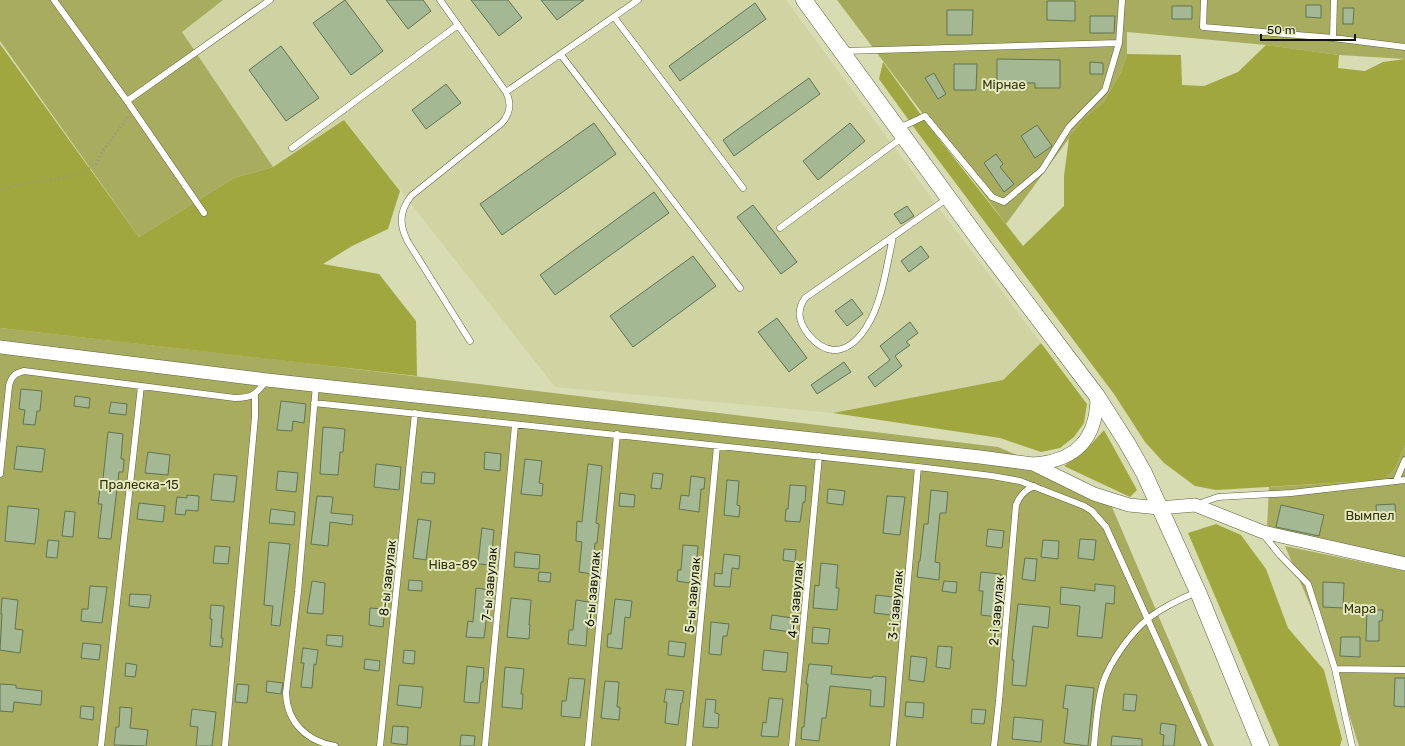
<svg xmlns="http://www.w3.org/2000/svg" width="1405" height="746" font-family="Rubik,sans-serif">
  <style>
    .built { fill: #d0d4a3 }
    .green { fill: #a7ac5f }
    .forest { fill: #a1a73f }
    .building { fill: #a4b894; stroke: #617453 }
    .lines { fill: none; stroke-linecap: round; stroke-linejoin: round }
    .service-casing { stroke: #5f623d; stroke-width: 7 }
    .minor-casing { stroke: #5f623d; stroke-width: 14 }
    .tertiary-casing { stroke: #5f623d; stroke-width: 17 }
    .path { stroke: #969979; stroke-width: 2.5; stroke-dasharray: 1 3; stroke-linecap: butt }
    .service { stroke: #fff; stroke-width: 6 }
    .minor { stroke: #fff; stroke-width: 13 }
    .tertiary { stroke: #fff; stroke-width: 16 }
    .labels { text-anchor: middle; stroke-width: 4; stroke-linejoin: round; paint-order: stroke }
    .park-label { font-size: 13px; fill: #323407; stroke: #e5e9c0 }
    .street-label { font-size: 13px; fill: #141506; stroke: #e5e9c0 }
  </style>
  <rect width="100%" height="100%" fill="#d8dcb3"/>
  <!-- built -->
  <path class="built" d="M223,0h563l152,207 103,136 -38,37 -170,33 -278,-26 -210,-267 -72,47 -91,-135z"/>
  <!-- green -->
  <path class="green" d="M0,0h223l-41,32 91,135 -39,11 -95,59 -139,-196z
    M837,0h568v59l-66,-4 -73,-10 -139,-13v22l-6,18 -18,31 -19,15 -78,106z
    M0,328l289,33 709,86 108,46 108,253h-1214z
    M1405,445v113l-138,-29 2,-42 114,-7 12,-11z
    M1285,546l120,25v175h-46l-32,-101z"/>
  <!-- forest -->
  <path class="forest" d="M0,44l139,193 95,-59 39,-11 71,-47 56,71 -12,38 -36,17 -29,18 56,10 37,47 1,55 -417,-48z
    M1266,45l73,10 -1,13 27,3 18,-9 22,-3v386l-10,24 -12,11 -167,10 -21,-4 -31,-23 -19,-21 -31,-48 -196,-261 -39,-54 4,-17 46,64 94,120 41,-40v-30l5,-38 15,-20 19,-15 18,-31 6,-18 54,1 1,30 22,1 34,-14z
    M1041,343l46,61 -3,19 -10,14 -14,11 -19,4 -41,-14 -167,-25 170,-33z
    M1104,430l33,60 -7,7 -66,-31 21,-15z
    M1216,524l25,11 25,34 22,59 36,42 18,69 -2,7h-61l-91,-213z"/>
  <!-- building -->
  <path class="building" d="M345,0l38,51 -32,24 -38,-52z
    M386,0h37l8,11 -23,18z
    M471,0h37l14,18 -23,18z
    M541,0h43l-27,20z
    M1047,1h28v20l-28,-1z
    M755,3l11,16 -86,62 -11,-15z
    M1306,5h15v13l-15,-1z
    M1172,6h20v13h-20z
    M1343,8h11l-1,16h-10z
    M947,10h26l-1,25h-25z
    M1090,16h25l-1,17h-24z
    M281,46l38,52 -33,23 -37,-51z
    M997,59l63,1v28h-25v-5h-38z
    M1090,62l13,1v11h-13z
    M954,64h23l-1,26h-22z
    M934,73l12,21 -8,5 -13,-21z
    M809,78l11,16 -86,62 -11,-16z
    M446,84l15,19 -35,26 -14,-19z
    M594,123l22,31 -114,81 -22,-31z
    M850,123l15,18 -47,39 -15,-19z
    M1037,125l15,21 -17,12 -14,-22z
    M996,154l7,10 -3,3 14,17 -10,8 -20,-29z
    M654,192l15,21 -114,82 -15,-20z
    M753,205l44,57 -16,12 -44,-57z
    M907,206l7,10 -13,8 -7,-10z
    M921,246l8,11 -20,15 -8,-11z
    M693,256l23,30 -83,61 -23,-31z
    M852,299l11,15 -16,12 -12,-15z
    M777,318l30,40 -18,14 -31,-40z
    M910,322l8,11 -12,9 4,3 -15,11 7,10 -27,21 -7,-10 22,-17 -10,-14z
    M844,362l7,10 -34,22 -6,-9z
    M21,389l21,2 -2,20h-3l-2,14 -12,-1 2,-14 -6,-1z
    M75,396l15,2 -1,10 -15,-2z
    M281,401l25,3 -2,19 -11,-2 -1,10 -15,-1z
    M111,402l16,2 -1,11 -17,-2z
    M323,427l22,2 -2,23h-3l-2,23 -18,-1z
    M108,432l15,2 -2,25h3l-1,13h-4l-8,67 -13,-1 4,-34h-4l2,-16h2z
    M17,446l28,3 -3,23 -28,-3z
    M148,452l22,3 -2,20 -23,-2z
    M485,452l16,2 -1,17 -16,-2z
    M525,459l17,2 -3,22 4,1 -1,12 -21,-2z
    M376,464l25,3 -2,23 -25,-3z
    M588,464l14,2 -6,57 3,1 -2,19h-2l-3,31 -13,-2 3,-30 -6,-1 1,-20 5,1z
    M278,471l20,2 -2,19 -20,-2z
    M422,472l13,1 -1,11 -13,-1z
    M653,473l10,1 -2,15 -10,-1z
    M214,474l23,2 -3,26 -23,-2z
    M691,476l14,2 -1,11h-3l-2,23 -20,-3 2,-14 8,1z
    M727,480l12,1 -2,24 3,1 -1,11 -15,-2z
    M790,485l16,1 -1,16h-2l-3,20 -15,-1 1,-12h2z
    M828,489l17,2 -2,14 -16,-2z
    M931,490l17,2 -2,21h-6l-5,49 5,1 -1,17 -22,-3 2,-16h1l4,-37h4z
    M620,493l15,2 -1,12 -15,-1z
    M187,495l12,1 -1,15 -12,-1 -1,5 -10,-1 2,-17 10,1z
    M317,496l16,1 -2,16 22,2 -1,10 -22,-3 -2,24 -17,-2z
    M887,496l18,1 -5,38 -17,-2z
    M139,503l26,3 -2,16 -26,-3z
    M1395,504l1,15 -19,1 -1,-15z
    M1281,505l43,10 -5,21 -43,-9z
    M8,506l31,3 -4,35 -30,-3z
    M271,509l24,3 -1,13 -25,-2z
    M65,511l10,1 -2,25 -11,-1z
    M418,519l13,2 -5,39 -13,-2z
    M482,528l12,2 -2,20h2l-1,15 -15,-1z
    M988,529l16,2 -2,17 -16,-2z
    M1080,539l16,1 -2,20 -16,-2z
    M48,540l11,1 -2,17 -11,-1z
    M1043,540l16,1 -1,18 -17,-2z
    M269,542l21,2 -10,82 -9,-1 2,-19 -9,-1z
    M683,545l15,1 -1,12 -4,-1 -3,26 -13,-2 1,-11h3z
    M215,546l15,1 -2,17 -15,-1z
    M784,549l12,1 -1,12 -12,-2z
    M515,552l25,3 -1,14 -25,-2z
    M724,554l16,2 -1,13 -7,-1 -2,19 -16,-1 1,-13 7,1z
    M1025,558l12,1 -2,22 -13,-2z
    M821,563l17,2 -2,23h3l-2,22 -24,-2 2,-23 4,1z
    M539,572l12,1 -1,9 -12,-1z
    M981,572l20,2 -3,43 -17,-2 2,-24h-4z
    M409,580l13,1v10l-14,-1z
    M312,581l13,2 -2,31 -16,-1z
    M944,581l13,1 -1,11 -14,-2z
    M1323,582l21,1 -1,25 -20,-1z
    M1095,584l20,2 -1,18 -8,-1 -4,35 -25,-2 3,-30 -20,-2 1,-17 34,4z
    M90,586l17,1 -5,36 -21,-2 1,-12h6z
    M476,588l14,2 -6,48 -18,-1 2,-16 5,1z
    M130,594l21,1 -2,13 -20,-2z
    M876,595l17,2 -2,18 -17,-2z
    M2,598l16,2 -3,29 8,1 -3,23 -20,-3 2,-36h-1z
    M511,598l20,2 -2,25h1l-1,14 -22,-2z
    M615,599l17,2 -2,17 -5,-1 -3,32 -15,-2 1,-13h3z
    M576,600l13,2 -3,44 -18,-2 1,-14h4z
    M1018,604l32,3 -2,21 -15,-2 -7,60 -14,-1 2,-25h-2z
    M211,605l13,1 -3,32h2l-1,9 -12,-1 2,-27h-2z
    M370,608l15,1 -2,18 -14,-2z
    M1367,610h16l-1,11h-3v20h-13z
    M772,615l20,3 -1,14 -21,-3z
    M711,622l18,2 -2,12h-4l-2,19 -12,-1z
    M813,627l17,2 -2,15 -16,-1z
    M327,635l16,1 -1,11 -16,-2z
    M1341,637h19v20l-20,-1z
    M669,641l17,2 -2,14 -16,-2z
    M83,643l18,2 -2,15 -18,-2z
    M938,646l14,1 -2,22 -14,-2z
    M303,648l15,2 -2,15 -2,-1 -2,24 -11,-1 3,-24h-3z
    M404,650l11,1 -1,13 -11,-1z
    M764,650l24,3 -2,19 -24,-2z
    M911,656l16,2 -3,24 -15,-2z
    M365,659l15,2 -1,10 -15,-2z
    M126,663l11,2 -2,12 -10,-1z
    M809,664l23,2 -1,8 41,4 1,-2 13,1 -2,30 -14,-1 1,-16 -41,-4 -4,32h-4l-3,23 -18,-2 1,-12h2l4,-43h-2z
    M467,666l17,2 -1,14h-2l-2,21 -15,-1z
    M505,667l19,2 -3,25h2l-1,15 -20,-2z
    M569,678l16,1 -5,39 -19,-2 1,-15h4z
    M1395,678h10v29l-11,-1z
    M267,681l16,2 -2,11 -15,-2z
    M605,681l14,1 -2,25h3l-1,13 -18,-2z
    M0,684l16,1v3l26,3 -1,14 -27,-3 -1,10 -13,-1z
    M237,684l12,1 -2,18 -12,-1z
    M399,685l24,2 -2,21 -24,-3z
    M1066,685l28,3 -6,58 -24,-3 4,-34 -5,-1z
    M666,689l18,2 -2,12h-1l-3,22 -13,-2 2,-21h-3z
    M1124,694l13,1 -2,16 -12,-1z
    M769,698l14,1 -5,38 -17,-1 2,-14 3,1z
    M706,699l10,1 -1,13 4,1 -1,14 -15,-1z
    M906,702l18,1 -1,15 -18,-2z
    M81,706l13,1 -1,13 -13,-2z
    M120,707l12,1 -2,20 18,2 -2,16 -32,-1 2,-18h3z
    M192,709l24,3 -4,34h-16l2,-19 -8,-1z
    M972,709l14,1 -2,14 -13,-1z
    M1014,717l29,3 -2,22 -29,-3z
    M1161,723l15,2 -2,21h-11l1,-11 -4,-1z
    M393,726l15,1 -1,18 -16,-2z
    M461,735l14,1 -1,10h-14z
    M1112,736l30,3v7h-31z"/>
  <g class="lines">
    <!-- service casing -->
    <g class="service-casing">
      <path id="service" d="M54,0l73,101 143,-101
        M440,0l66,92 132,-92
        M1204,0l-1,27 130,11 72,9
        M614,17l129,171
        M1333,38l1,-38
        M844,51l275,-8 3,-43
        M561,55l179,233
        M127,101l77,112
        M897,126l9,-1 19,-9 67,81 12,5 38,-32 27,-43 36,-37 14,-47
        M292,148l166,-123
        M780,228l123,-91
        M893,237c-6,27 -11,66 -26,89 -16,26 -38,34 -59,8 -9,-12 -12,-23 -3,-36l143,-100
        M470,341l-62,-99c-9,-17 -9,-30 3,-46l91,-73c8,-10 10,-19 4,-31
        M316,385l-18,207 -12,101c1,29 20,48 49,53
        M314,403l604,64 74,9 28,5 64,25 8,5 14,16 99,219
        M0,474l9,-88c2,-9 6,-13 15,-15l211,27c18,0 21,-4 31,-17
        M1396,481l9,-21
        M1198,504l20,-7 73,-4 114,-13
        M1263,534l17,21 28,29 27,85 17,77
        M1335,669l70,1
        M101,746l40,-360
        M225,746l30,-329v-22
        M380,746l35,-333
        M485,746l30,-321
        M588,746l29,-312
        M689,746l28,-300
        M792,746l27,-290
        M893,746l25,-279
        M994,746l5,-45 17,-196c4,-10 9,-15 18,-19
        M1094,746c2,-21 3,-43 9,-63 7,-21 28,-51 46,-65 14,-11 31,-19 48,-26"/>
    </g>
    <!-- minor casing -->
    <g class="minor-casing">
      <path id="minor" d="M0,347l267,33 713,77 53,7 61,30 35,11 30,3 36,-3 68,27 142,32
        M1033,464c43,-3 64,-25 64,-68"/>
    </g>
    <!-- tertiary casing -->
    <g class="tertiary-casing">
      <path id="tertiary" d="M804,0l181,248 112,148 30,47 17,30 54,119 63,154"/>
    </g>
    <!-- path -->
    <path class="path" d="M0,189l80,-15 16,-10 6,-12 26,-35"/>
    <!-- service -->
    <use href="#service" class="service"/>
    <!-- minor -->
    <use href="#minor" class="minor"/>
    <!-- tertiary -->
    <use href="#tertiary" class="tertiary"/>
  </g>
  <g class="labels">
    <!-- park labels -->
    <g class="park-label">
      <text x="1004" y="89">Мірнае</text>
      <text x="139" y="489">Пралеска-15</text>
      <text x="1370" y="520">Вымпел</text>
      <text x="453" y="569">Ніва-89</text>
      <text x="1360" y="613">Мара</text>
    </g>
    <!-- street labels -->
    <g class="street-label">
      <text transform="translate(387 578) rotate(-84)" y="5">8-ы завулак</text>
      <text transform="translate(489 584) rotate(-85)" y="5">7-ы завулак</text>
      <text transform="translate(592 589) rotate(-85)" y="5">6-ы завулак</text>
      <text transform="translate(692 595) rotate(-85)" y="5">5-ы завулак</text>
      <text transform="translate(795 600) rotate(-85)" y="5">4-ы завулак</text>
      <text transform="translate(895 605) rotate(-85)" y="5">3-і завулак</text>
      <text transform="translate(996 611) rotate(-85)" y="5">2-і завулак</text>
    </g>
  </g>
  <!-- scale -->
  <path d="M1261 34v6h94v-6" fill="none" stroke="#141506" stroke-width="2"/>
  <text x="1267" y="34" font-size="12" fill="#141506" stroke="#e5e9c0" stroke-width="3" paint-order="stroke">50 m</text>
</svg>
